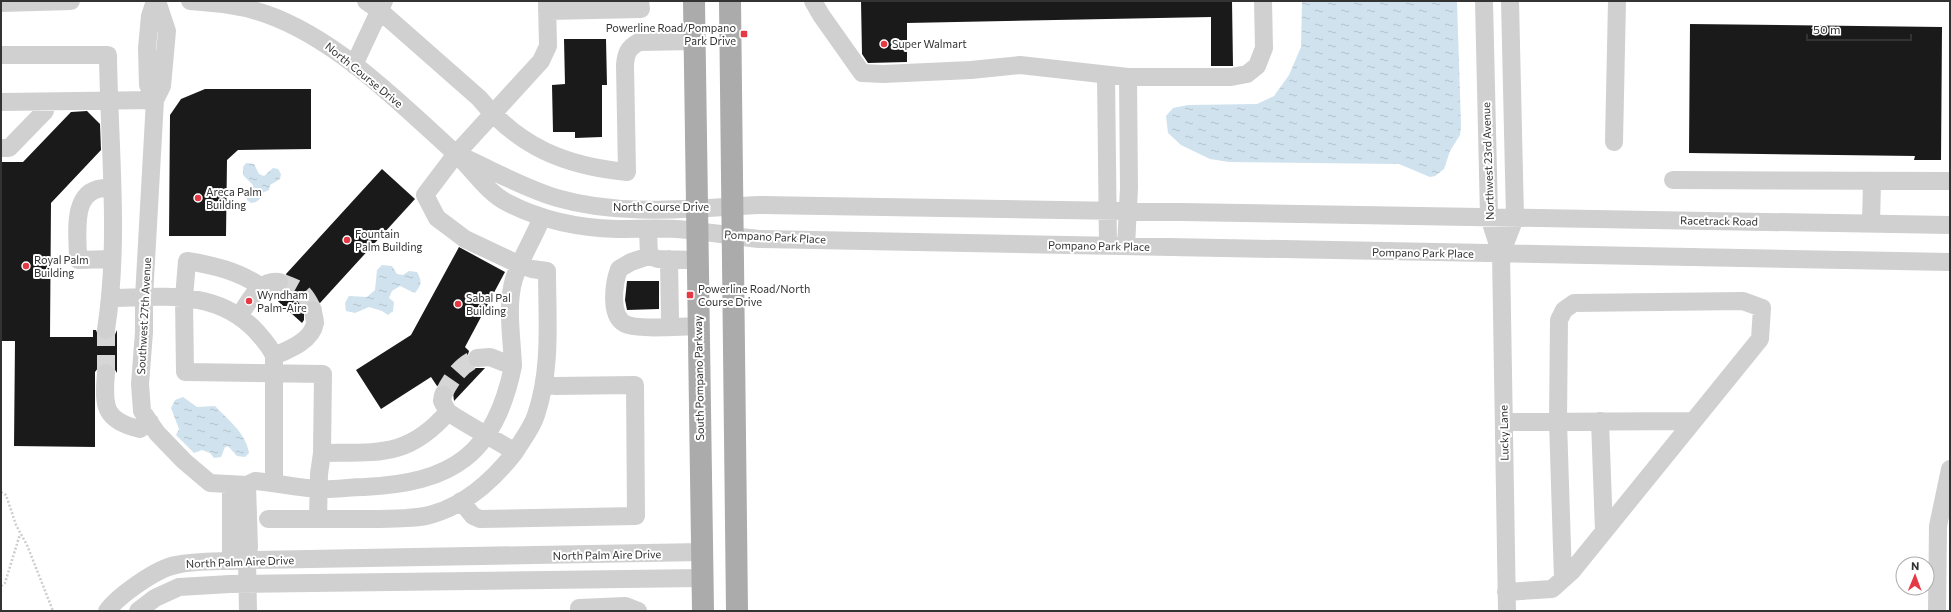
<svg xmlns="http://www.w3.org/2000/svg" width="1951" height="612" font-family="Commissioner,sans-serif">
  <style>
    .water { fill: url(#water-ripples) }
    .building { fill: #1a1a1a }
    .lines { fill: none; stroke-linecap: round; stroke-linejoin: round }
    .minor-tunnel { stroke: #d6d6d6; stroke-width: 18; stroke-dasharray: 18 9; stroke-linecap: butt }
    .path { stroke: #cdcdcd; stroke-width: 2.5; stroke-dasharray: 2 2; stroke-linecap: butt }
    .minor { stroke: #d0d0d0; stroke-width: 18 }
    .major { stroke: #ababab; stroke-width: 22 }
    .poi-dot { fill: #e63946; stroke: #fff; stroke-width: 1.5 }
    .labels { text-anchor: middle; stroke-width: 4; stroke-linejoin: round; paint-order: stroke }
    .poi-label { font-size: 11px; fill: #333; stroke: #fff; text-anchor: start }
    .street-label { font-size: 11px; fill: #333; stroke: #fff }
  </style>
  <defs>
    <pattern id="water-ripples" width="26" height="14" patternUnits="userSpaceOnUse"><rect width="26" height="14" fill="#cfe2ee"/><path d="M2 4q2-2 4 0t4 0M15 11q2-2 4 0t4 0" fill="none" stroke="#b2c2cd"/></pattern>
  </defs>
  <rect width="100%" height="100%" fill="#fff"/>
  <!-- water -->
  <path class="water" d="M1302,1h155l4,125 -1,9 -10,16 -6,18 -9,7 -5,1 -31,-13 -170,-2 -19,-3 -29,-14 -13,-12 -2,-17 7,-8 15,-3 69,-1 17,-8 15,-21 12,-28z
    M246,163l8,1 5,10 5,2 9,-8 5,1 3,5 -1,5 -10,6 -1,5 -7,3c-2,7 -4,9 -11,10l-4,-3 -1,-6 6,-6 1,-3 -10,-10v-8z
    M382,265l10,1 5,8 6,1 6,-4 8,1c5,9 5,13 -2,21l-15,-7 -8,5 -3,7 5,4 -1,9 -5,4 -6,-4 -13,-4 -14,6 -9,-2 -1,-8 4,-7 18,1 8,-7 2,-20z
    M183,397l14,10 18,-1c13,14 31,27 34,47l-4,4 -8,-1 -9,-10 -3,1 -4,10 -7,1 -4,-5 -8,-3 -8,3 -18,-18 3,-6 -8,-21 4,-8z"/>
  <!-- building -->
  <path class="building" d="M861,1h371l1,65h-22v-49l-304,6v39l-39,1 -6,-9z
    M1690,24l252,3 -1,133h-27l1,-4 -226,-3z
    M564,39h42l1,46h-5v52l-27,1v-6h-22l-1,-47 13,-1z
    M205,89h106v60l-73,1 -11,10 -1,76h-57l1,-121 11,-16z
    M87,111l13,13 1,26 -50,53 -1,134h43v-7h3l3,8 6,2 9,-3 3,-7v43l-5,-8 -6,-2 -5,1 -6,8v75l-81,-1 1,-105h-14v-179h22l48,-50z
    M382,169l33,30 -95,104 -7,-3 -6,1 -3,5v14l-2,3 -32,-29 14,-3 4,-4 1,-6 -3,-7z
    M459,247l46,25 -40,75 4,4 -2,7 2,6 4,4h12l-31,33 -1,-9 -3,-5 -6,-2 -7,1 -6,-9 -50,32 -25,-39 55,-35z
    M627,281h32v28l-32,1 -2,-10z"/>
  <g class="lines">
    <!-- minor-tunnel -->
    <path class="minor-tunnel" d="M279,282c20,6 25,9 34,28
      M106,373v-43
      M443,395c8,-16 17,-30 34,-37"/>
    <!-- path -->
    <path class="path" d="M1,492l5,3 10,30 11,20 26,66
      M1,586l4,-3 15,-49"/>
    <!-- minor -->
    <path class="minor" d="M157,1l10,30 -5,55 -7,14 -11,197v35l-4,52 2,27 15,22 27,28 26,22 37,2 8,-4c21,2 44,7 64,8 15,1 30,-2 45,-2 88,-4 131,-32 149,-121l-23,-9 -13,1
      M190,1c26,2 51,4 76,13 71,25 134,89 189,139 18,16 31,39 53,50 33,17 72,25 109,26 20,0 39,-1 59,0 27,2 55,7 83,10l1191,23
      M366,1l13,9 100,88c40,49 86,68 148,74l-2,-107c1,-12 3,-17 14,-23l56,-1
      M813,1l8,14 41,58 21,1 88,-4 49,-5 108,12h103l16,-3 10,-8 7,-18 -1,-47
      M1484,1l5,216 12,37 6,357
      M1,3l70,-2
      M547,11l94,-2 -1,-8
      M1,55h107c1,91 12,184 -2,275
      M354,65l30,-64
      M1106,75l2,171
      M155,100l-7,-15 -1,-37 3,-32 5,-15
      M1,102l154,-2
      M1614,142l3,-141
      M1,148h8l36,-37v-9
      M463,157c31,14 61,31 94,41 66,19 135,10 203,7l1190,20
      M1673,180l277,1
      M112,188c-43,-3 -34,43 -34,72l34,-1
      M1871,224l1,-43
      M648,229l1,27 9,3 40,1
      M1126,246l3,-58 -1,-111
      M1501,254l14,-36 -5,-217
      M649,256l-18,6 -12,7c-5,14 -11,50 9,56 14,4 31,2 46,2
      M669,259l1,61 4,7 25,-1
      M260,286c-22,-15 -47,-21 -73,-25l-3,37 1,74 138,2 -1,79c56,-1 86,5 126,-41 22,15 45,26 67,40 -21,27 -48,52 -82,62 -19,6 -41,4 -61,5 -34,0 -69,0 -104,0
      M111,298c52,-1 106,-9 145,33 7,8 14,15 18,25v127
      M239,316c11,-15 19,-36 40,-34
      M274,356c14,-6 38,-15 41,-33 0,-4 -2,-9 -2,-13
      M513,366c-1,-28 -7,-60 1,-87 7,-22 20,-41 28,-62
      M106,373c-3,33 -2,48 34,56l10,-7
      M443,395l-1,6 6,11
      M1600,421l4,110
      M1504,422l189,-1
      M515,452c7,-12 17,-24 21,-37 16,-47 11,-96 11,-144l-15,-2 -12,-4 -55,-26 -28,-21 -12,-23 31,-41 85,-93 7,-15 -1,-45
      M231,485v66l16,9
      M247,485l2,62 -2,13 1,51
      M461,501l12,15 7,3 156,-3 -1,-131 -80,1 -11,-2
      M318,519l1,-45 3,-21
      M1506,592l46,-3 20,-18 188,-232 2,-31 -19,-7 -169,2 -10,7 -5,10 -1,101 5,158
      M107,611c11,-15 50,-43 69,-46 21,-5 48,-3 71,-5l455,-8
      M138,611l17,-13 24,-11 51,-3 472,-6
      M579,611v-3l46,-2 13,5
      M1937,611l1,-85 12,-57"/>
    <!-- major -->
    <path class="major" d="M694,1l9,610
      M730,1l7,610"/>
  </g>
  <!-- markers -->
  <g class="poi-dot">
    <rect x="740" y="30" width="8" height="8" rx="2"/>
    <circle cx="884" cy="44" r="4"/>
    <circle cx="198" cy="198" r="4"/>
    <circle cx="347" cy="240" r="4"/>
    <circle cx="26" cy="266" r="4"/>
    <rect x="686" y="291" width="8" height="8" rx="2"/>
    <circle cx="249" cy="301" r="4"/>
    <circle cx="458" cy="304" r="4"/>
  </g>
  <g class="labels">
    <!-- poi labels -->
    <g class="poi-label">
      <text x="736" y="32" text-anchor="end">Powerline Road/Pompano<tspan x="736" dy="13">Park Drive</tspan></text>
      <text x="892" y="48">Super Walmart</text>
      <text x="206" y="196">Areca Palm<tspan x="206" dy="13">Building</tspan></text>
      <text x="355" y="238">Fountain<tspan x="355" dy="13">Palm Building</tspan></text>
      <text x="34" y="264">Royal Palm<tspan x="34" dy="13">Building</tspan></text>
      <text x="698" y="293">Powerline Road/North<tspan x="698" dy="13">Course Drive</tspan></text>
      <text x="257" y="299">Wyndham<tspan x="257" dy="13">Palm-Aire</tspan></text>
      <text x="466" y="302">Sabal Pal<tspan x="466" dy="13">Building</tspan></text>
    </g>
    <!-- street labels -->
    <g class="street-label">
      <text transform="translate(364 75) rotate(39)" y="4">North Course Drive</text>
      <text transform="translate(1488 161) rotate(-92)" y="4">Northwest 23rd Avenue</text>
      <text x="661" y="211">North Course Drive</text>
      <text transform="translate(1719 221) rotate(1)" y="4">Racetrack Road</text>
      <text transform="translate(775 237) rotate(3)" y="4">Pompano Park Place</text>
      <text transform="translate(1099 246) rotate(1)" y="4">Pompano Park Place</text>
      <text transform="translate(1423 253) rotate(1)" y="4">Pompano Park Place</text>
      <text transform="translate(144 316) rotate(-87)" y="4">Southwest 27th Avenue</text>
      <text transform="translate(699 378) rotate(-91)" y="4">South Pompano Parkway</text>
      <text transform="translate(1504 433) rotate(-91)" y="4">Lucky Lane</text>
      <text transform="translate(607 555) rotate(-1)" y="4">North Palm Aire Drive</text>
      <text transform="translate(240 562) rotate(-2)" y="4">North Palm Aire Drive</text>
    </g>
  </g>
  <!-- border -->
  <rect width="1951" height="612" fill="none" stroke="#333333" stroke-width="4"/>
  <!-- north arrow -->
  <g transform="translate(1915 576) rotate(1)"><circle r="19" fill="#ffffff" stroke="#adadad"/>
  <path d="M0-3L7 15L0 10L-7 15Z" fill="#e63946"/>
  <text y="-6" font-size="11" font-weight="bold" text-anchor="middle" fill="#333333">N</text>
  </g>
  <!-- scale -->
  <path d="M1807 34v6h104v-6" fill="none" stroke="#333333" stroke-width="2"/>
  <text x="1813" y="34" font-size="12" fill="#333333" stroke="#ffffff" stroke-width="3" paint-order="stroke">50 m</text>
</svg>
